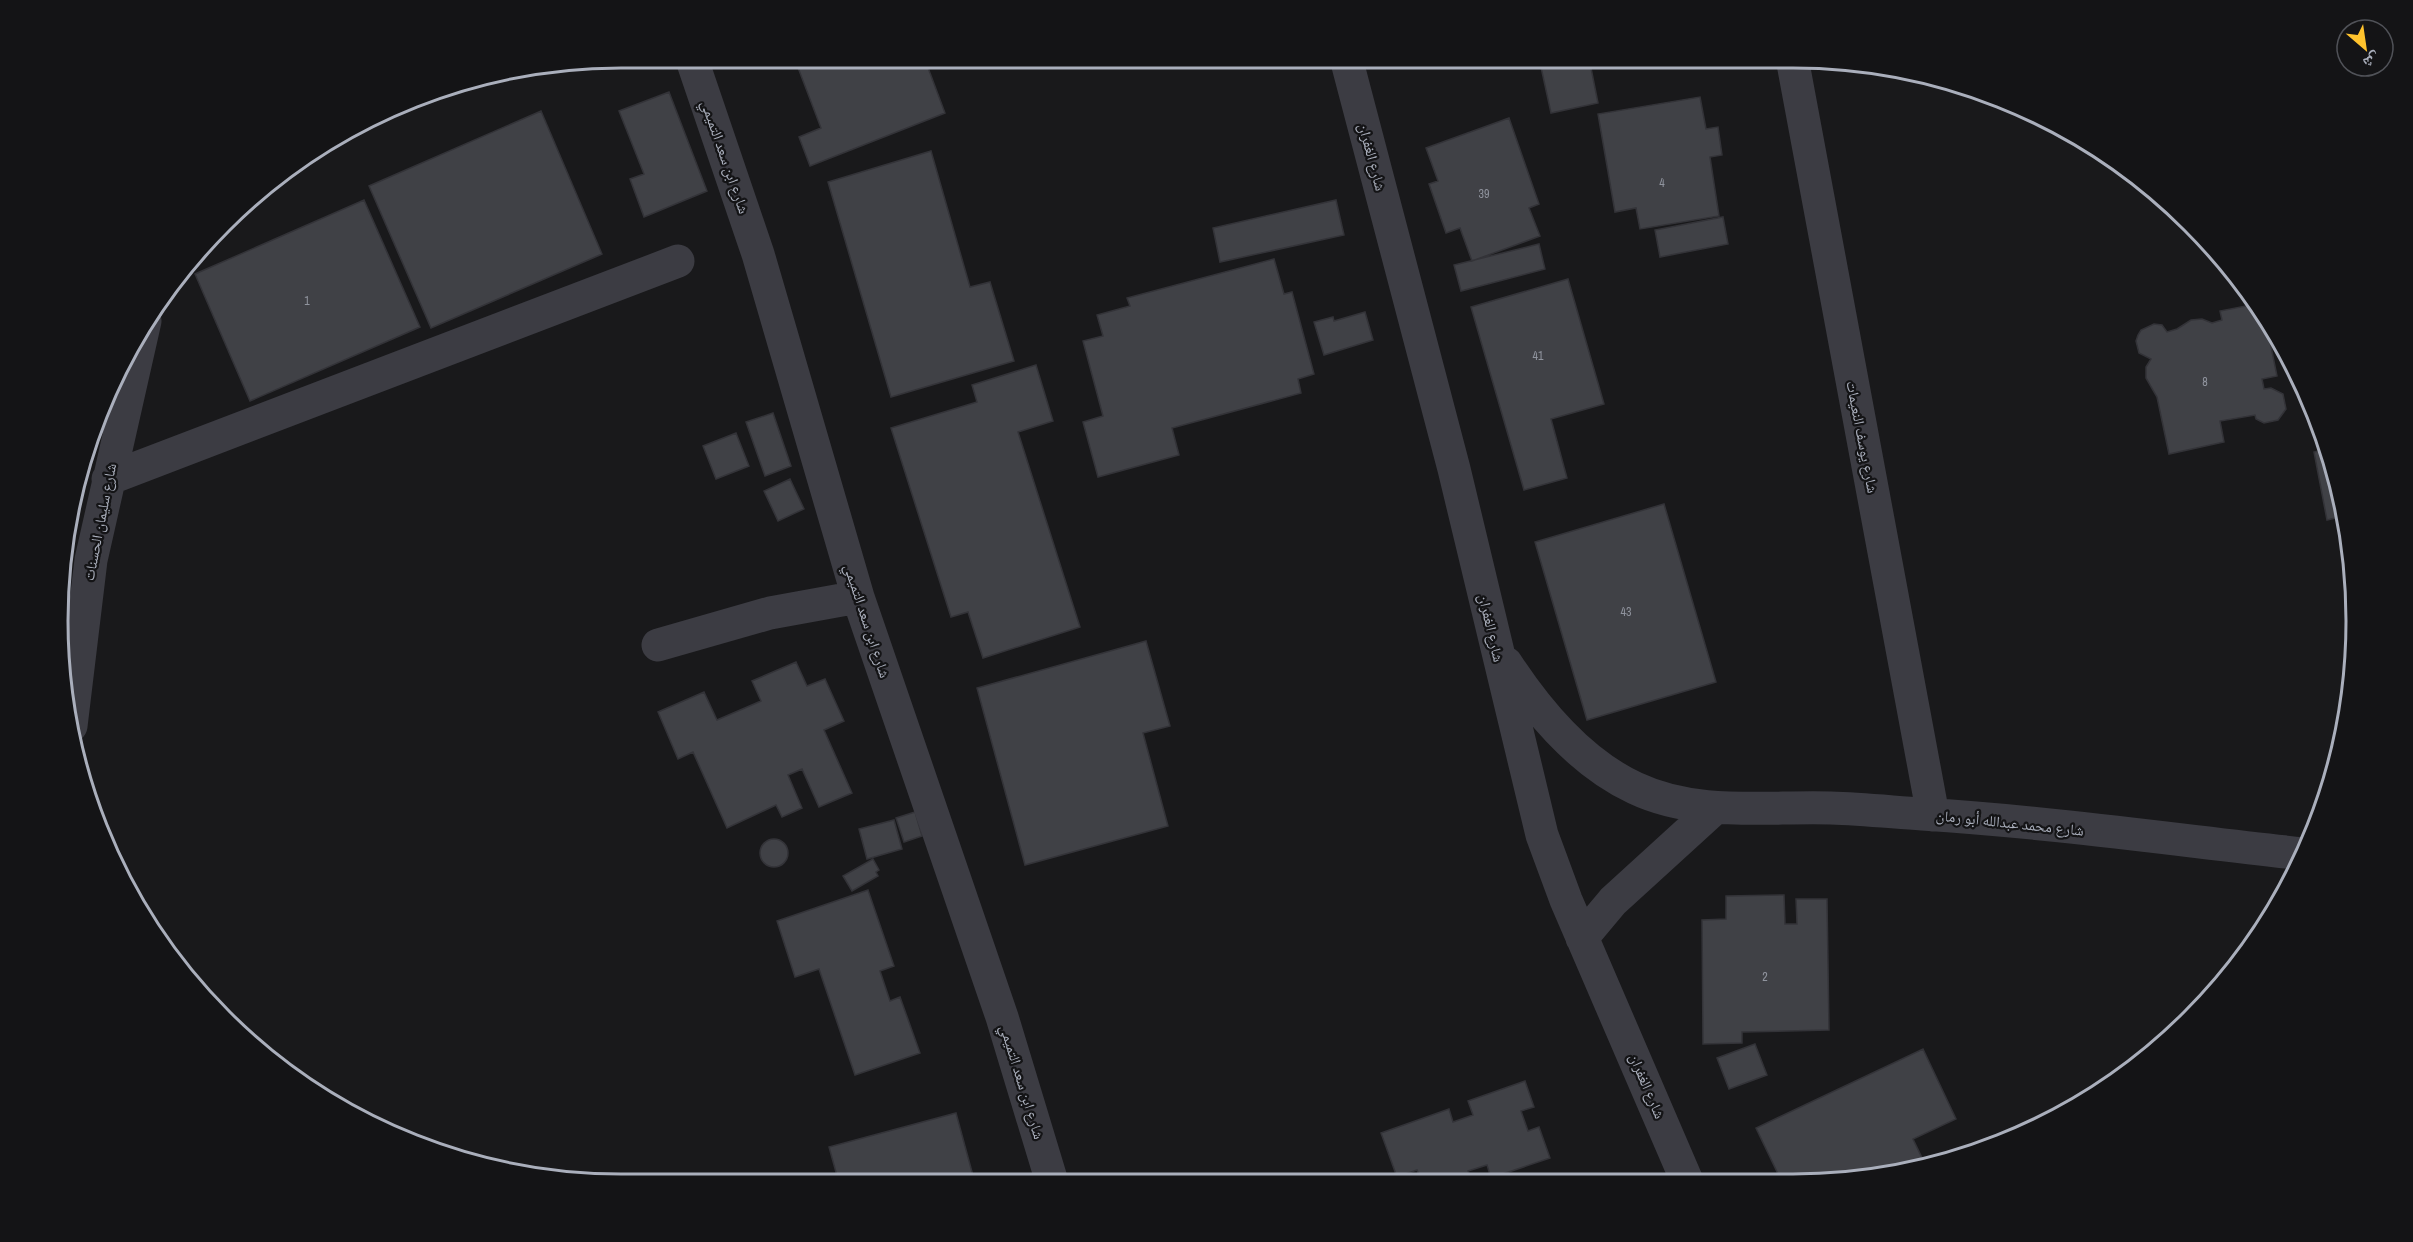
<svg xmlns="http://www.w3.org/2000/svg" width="2413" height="1242" font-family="'Archivo Narrow','Noto Naskh Arabic',sans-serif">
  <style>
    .building { fill: #404146; stroke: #333338; stroke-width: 1.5 }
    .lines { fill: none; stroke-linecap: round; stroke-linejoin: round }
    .minor { stroke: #3c3c43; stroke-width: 33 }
    .labels { text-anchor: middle; stroke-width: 4.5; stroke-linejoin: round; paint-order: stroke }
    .number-label { font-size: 12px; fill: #90949e }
    .street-label { font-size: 15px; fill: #aaafbc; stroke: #141416 }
    .rim { fill: none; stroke: #aaafbc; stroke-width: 3 }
  </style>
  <rect width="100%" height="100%" fill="#19191b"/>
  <!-- building -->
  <path class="building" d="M794,57h130l21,56 -135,53 -11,-29 22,-9z
    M1539,58h50l9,45 -47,10z
    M669,92l38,99 -63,26 -14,-38 14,-5 -25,-63z
    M1700,97l6,32 12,-2 4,28 -12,2 9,59 -79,13 -4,-21 -21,4 -17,-98z
    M541,111l61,143 -171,74 -62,-142z
    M1509,118l30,86 -10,4 11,28 -68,25 -12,-33 -14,5 -17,-49 9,-3 -12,-33z
    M931,151l39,136 20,-5 24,79 -123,36 -63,-215z
    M364,200l56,127 -170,74 -55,-127z
    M1336,200l8,35 -124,27 -7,-34z
    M1723,217l5,27 -68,13 -5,-27z
    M1539,244l6,25 -84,22 -7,-26z
    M1274,259l10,35 8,-2 22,82 -16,5 3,14 -129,35 7,27 -81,22 -15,-55 20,-6 -20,-75 20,-5 -6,-21 33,-9 -3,-8z
    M1568,279l36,125 -53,15 16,59 -43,12 -53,-183z
    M2256,304l9,13 12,59 -15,3 2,10 7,-1 12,6 3,15 -8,11 -14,3 -8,-4 -1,-4 -35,6 4,21 -55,12 -12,-57 -11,-19v-11l5,-8 -12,-6 -3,-12 2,-6 3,-5 13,-6 8,1 5,7 10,-3 14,-9 11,-1 10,4 10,-3 -2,-9z
    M1365,312l8,28 -49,15 -10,-33 19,-5 1,4z
    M1036,365l17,56 -35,11 62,195 -97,31 -15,-46 -17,5 -60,-189 86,-26 -5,-17z
    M773,413l18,53 -26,10 -19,-54z
    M736,433l13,33 -33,13 -13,-33z
    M2328,449l16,67 -17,4 -13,-68z
    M790,479l14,30 -26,12 -14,-30z
    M1664,504l52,178 -129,38 -52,-178z
    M1146,641l24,85 -27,7 25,93 -143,39 -48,-177z
    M796,662l11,24 18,-7 19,42 -20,9 28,63 -33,14 -17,-38 -14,6 14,33 -20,9 -6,-12 -49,23 -34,-76 -15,7 -20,-47 46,-20 13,28 44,-19 -9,-20z
    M915,812l7,24 -18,6 -8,-24z
    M894,820l8,29 -35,10 -8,-30z
    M760 853a14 14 0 1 1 28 0a14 14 0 1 1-28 0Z
    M873,859l6,11 -3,2 2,4 -26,15 -9,-15z
    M868,890l26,76 -14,5 10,30 10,-4 20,56 -65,22 -36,-106 -24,8 -18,-56z
    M1784,895l1,29h12l-1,-25h31l2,131 -87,2v11l-39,1 -1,-124 24,-1v-23z
    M1755,1044l12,31 -38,14 -12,-31z
    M1923,1049l33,70 -43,20 12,25 -59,16h-85l-25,-52z
    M1525,1081l9,26 -13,4 7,20 11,-4 11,31 -59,20 -4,-13 -19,6 4,10h-51l-4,-11 -20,7 -16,-44 68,-24 4,13 20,-7 -5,-14z
    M956,1113l19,70h-136l-10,-36z"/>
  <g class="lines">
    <!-- minor -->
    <path class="minor" d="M691,57l67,197 100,343 144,420 50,165
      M1346,58l108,411 88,366 24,65 121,281
      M1792,58l141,757
      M108,479l570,-218
      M658,645l112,-32 88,-16
      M1506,663c32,49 75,100 129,125 61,29 131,18 196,20 30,1 61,4 91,6 127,8 255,26 382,40
      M71,726l20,-166 54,-239
      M1582,938l31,-37 102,-93"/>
  </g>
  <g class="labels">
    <!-- number labels -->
    <g class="number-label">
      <text x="1662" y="187">4</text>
      <text x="1484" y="198">39</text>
      <text x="307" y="305">1</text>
      <text x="1538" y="360">41</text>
      <text x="2205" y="386">8</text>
      <text x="1626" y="616">43</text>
      <text x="1765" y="981">2</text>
    </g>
    <!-- street labels -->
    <g class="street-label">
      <text transform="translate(725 157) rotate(71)" y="5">شارع ابن سعد التميمي</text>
      <text transform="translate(1372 157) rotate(75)" y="5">شارع الغفران</text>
      <text transform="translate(1862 437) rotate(79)" y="5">شارع يوسف النعيمات</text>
      <text transform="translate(100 522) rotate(-79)" y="5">شارع سليمان الحسنات</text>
      <text transform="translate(867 621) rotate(72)" y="5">شارع ابن سعد التميمي</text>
      <text transform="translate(1491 628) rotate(77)" y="5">شارع الغفران</text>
      <text transform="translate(2010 823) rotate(6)" y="5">شارع محمد عبدالله أبو رمان</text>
      <text transform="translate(1022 1082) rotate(73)" y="5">شارع ابن سعد التميمي</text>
      <text transform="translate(1647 1086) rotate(67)" y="5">شارع الغفران</text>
    </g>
  </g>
  <!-- crop -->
  <path d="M0 0H2413V1242H0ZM621 68H1793A553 553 0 0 1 2346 621V621A553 553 0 0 1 1793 1174H621A553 553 0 0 1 68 621V621A553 553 0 0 1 621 68Z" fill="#141416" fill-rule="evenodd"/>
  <path class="rim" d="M621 68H1793A553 553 0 0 1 2346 621V621A553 553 0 0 1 1793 1174H621A553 553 0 0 1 68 621V621A553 553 0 0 1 621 68Z"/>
  <!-- north arrow -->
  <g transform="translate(2365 48) rotate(151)"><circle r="28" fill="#141416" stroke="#505258" stroke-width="1.5"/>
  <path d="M0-4.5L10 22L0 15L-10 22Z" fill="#ffc32d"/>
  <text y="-9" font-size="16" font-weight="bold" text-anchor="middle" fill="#aaafbc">ش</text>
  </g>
</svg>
